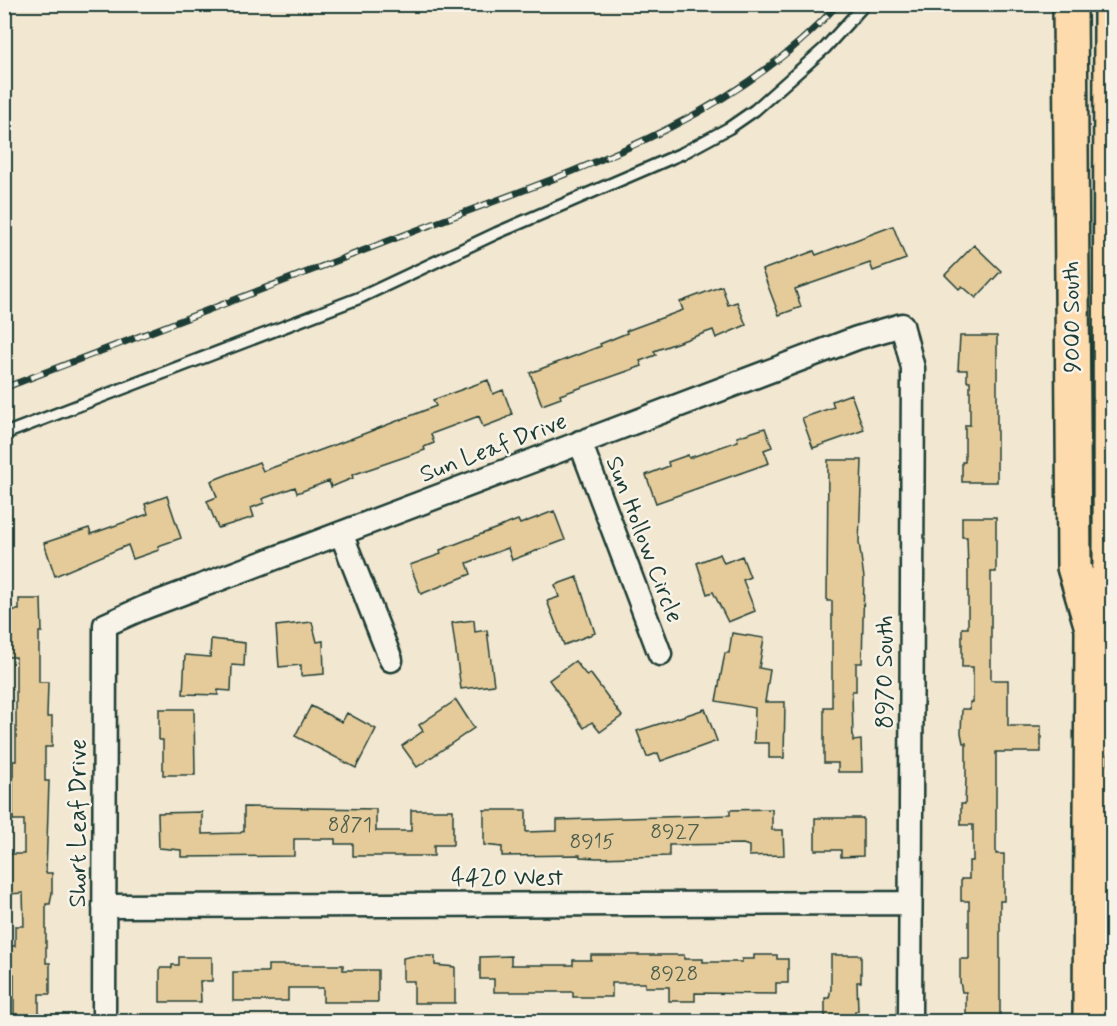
<svg xmlns="http://www.w3.org/2000/svg" width="1117" height="1026" font-family="Mynerve,sans-serif">
  <style>
    .building { fill: #e5cb9a; stroke: #1f3d34; stroke-width: 1.5 }
    .lines { fill: none; stroke-linecap: round; stroke-linejoin: round }
    .lane-casing { stroke: #1f3d34; stroke-width: 15 }
    .street-casing { stroke: #1f3d34; stroke-width: 27 }
    .primary-casing { stroke: #1f3d34; stroke-width: 38 }
    .lane { stroke: #f7f3e8; stroke-width: 10 }
    .street { stroke: #f7f3e8; stroke-width: 22 }
    .primary { stroke: #fedbac; stroke-width: 33 }
    .rail-casing { stroke: #1f3d34; stroke-width: 7 }
    .rail { stroke: #f7f3e8; stroke-width: 4.5; stroke-dasharray: 14; stroke-linecap: butt }
    .labels { text-anchor: middle; stroke-width: 5; stroke-linejoin: round; paint-order: stroke }
    .number-label { font-size: 21px; fill: #50604e }
    .street-label { font-size: 24px; fill: #1f3d34; stroke: #f7f3e8 }
  </style>
  <rect width="100%" height="100%" fill="#f2e7d1"/>
  <filter id="ink" filterUnits="userSpaceOnUse"><feTurbulence type="fractalNoise" baseFrequency=".0167" numOctaves="2"/><feDisplacementMap in="SourceGraphic" scale="12" xChannelSelector="R" yChannelSelector="G"/><feConvolveMatrix kernelMatrix="1 2 1 2 8 2 1 2 1" color-interpolation-filters="sRGB"/></filter>
  <g filter="url(#ink)">
    <!-- building -->
    <path class="building" d="M893,226l13,33 -33,12 -3,-8 -75,26 6,18 -22,8 -17,-45 52,-19 2,4z
      M974,245l27,26 -25,27 -14,-12 -3,3 -14,-14z
      M722,286l6,19 9,-3 9,23 -30,13 -3,-8 -59,21 2,4 -16,6 2,5 -82,29 1,3 -19,7 -12,-32 71,-27 -1,-2 27,-11 -1,-2 57,-21 -3,-8z
      M960,336h37v146h-35v-20h3v-37h5v-44h-3v-11h-9z
      M488,380l5,14 10,-4 9,24 -8,5 -21,8 -4,-11 -48,18 3,9 -10,4 1,3 -73,25 1,3 -22,9 -2,-6 -32,12 -2,-6 -33,12 2,4 -13,5 3,9 -36,11 -11,-27 10,-4 -6,-16 48,-19 4,9 77,-28 96,-37 -3,-6z
      M851,394l13,36 -51,18 -11,-30 32,-11 -2,-6z
      M765,428l7,19 -8,3 5,13 -113,40 -10,-28 23,-9 -1,-4 20,-7 1,3 49,-17 -1,-4z
      M828,460h34l-3,82 5,36 -2,85h-6v28h-4l1,50 8,-1 1,32h-24v-9h-14v-56h8v-106h-5z
      M167,496l14,42 -23,8 1,4 -26,9 -5,-14 -73,31 -11,-33 45,-15 2,6 57,-20 -3,-10z
      M554,511l11,29 -53,20 -4,-12 -41,15 4,11 -50,20 -11,-29 31,-11 -1,-4 78,-30 2,4z
      M962,517h34v55h-5v108h17v46h33v26h-45v102h8v47h-4v121h-34v-30h-4l-2,-10v-23h9v-58h-8v-22h8v-18h4v-36h-12v-21h4l1,-25v-36h-3l-2,-10 1,-24h8v-7h3v-35h-11v-39h6v-57l-1,-34h-5z
      M720,554l4,9 18,-7 8,21 -7,3 12,31 -27,11 -15,-30 -6,2 -10,-31z
      M577,577l18,56 -31,12 -17,-44 12,-4 -4,-12z
      M19,599h22l1,33h-3v50h9l-1,35h5v30h-7v34h4l-3,92h6v20l-2,11h-4v59h4v31h-11v28h-25v-48h-10v-28h11v-20h9l-1,-33 -15,1v-40h16v-34h-11v-59h3v-104h-9v-47h12z
      M474,620l1,12 12,-2 7,55 -33,4 -9,-66z
      M312,622l5,20 6,-1 1,33 -23,2v-11l-22,2 -3,-41z
      M732,633l32,5 -5,30 11,2 -5,32h20l-1,56h-15v-15h-15l1,-35 -39,-7 9,-48h4z
      M211,639l34,4 -1,23 -12,-1 -1,26 -13,-1v5l-35,-1 2,-39 25,2z
      M575,661l12,15 3,-3 32,43 -22,16 -8,-10 -8,6 -35,-48z
      M456,700l18,28 -57,39 -15,-21 21,-15 -4,-6z
      M311,706l31,16 5,-9 29,16 -20,39 -61,-32z
      M159,709h35l1,66h-32v-35h-4z
      M705,709l12,32 -56,20 -3,-8 -11,4 -10,-26z
      M244,807l132,2v22h35v-21h42v35h-19v11h-81v-12h-18v-5h-41v17l-113,1v-7l-22,-2 -1,-35 44,-1v22l38,-1 4,-2z
      M772,809v21h11l1,25 -35,1v-10l-6,-2 -74,1v11l-72,2 -17,-1v-2l-78,1v-9l-18,-2v-35h42v22l31,-1v-11l173,-5v-5z
      M815,818h48v38l-22,1v-7h-26z
      M591,955h93v4h19v3h39v-3h12v-4h23v4h11v24h-12v11l-81,-1v8h-26v-14h-24v-4h-33v14h-39v-5h-79v-13h-14v-22l31,-1v9h62v-5h18z
      M831,955h30v27h-4l1,29h-3v8h-30v-21h4l2,-9z
      M413,956h22v9l20,2v36h-41v-22h-11v-23z
      M179,957h33v24h-12l1,21h-41v-34h12v-3h7z
      M268,965h75v5h35v32h-55v-14h-35v13h-55v-29h35z"/>
    <g class="lines">
      <!-- lane casing -->
      <g class="lane-casing">
        <path id="lane" d="M4,434l355,-136 138,-65 186,-80 46,-25 26,-18 70,-62 40,-44"/>
      </g>
      <!-- street casing -->
      <g class="street-casing">
        <path id="street" d="M580,442l80,212
          M341,533l50,127
          M104,906l806,-3
          M104,1022l1,-397 38,-17 714,-270 45,-13 11,43 -3,654"/>
      </g>
      <!-- primary casing -->
      <g class="primary-casing">
        <path id="primary" d="M1070,4l4,563 18,61
          M1090,1022l2,-394 18,-61 1,-563"/>
      </g>
      <!-- lane -->
      <use href="#lane" class="lane"/>
      <!-- street -->
      <use href="#street" class="street"/>
      <!-- primary -->
      <use href="#primary" class="primary"/>
      <!-- rail casing -->
      <g class="rail-casing">
        <path id="rail" d="M4,388c134,-51 267,-102 400,-153 150,-58 323,-107 434,-231"/>
      </g>
      <!-- rail -->
      <use href="#rail" class="rail"/>
    </g>
  </g>
  <g class="labels">
    <!-- number labels -->
    <g class="number-label">
      <text x="350" y="831">8871</text>
      <text x="675" y="838">8927</text>
      <text x="592" y="848">8915</text>
      <text x="674" y="980">8928</text>
    </g>
    <!-- street labels -->
    <g class="street-label">
      <text transform="translate(1071 317) rotate(-91)" y="8">9000 South</text>
      <text transform="translate(493 447) rotate(-21)" y="8">Sun Leaf Drive</text>
      <text transform="translate(645 539) rotate(69)" y="8">Sun Hollow Circle</text>
      <text transform="translate(884 672) rotate(-90)" y="8">8970 South</text>
      <text transform="translate(77 823) rotate(-90)" y="8">Short Leaf Drive</text>
      <text x="507" y="885">4420 West</text>
    </g>
  </g>
  <!-- margin -->
  <rect width="1117" height="1026" fill="none" stroke="#f7f3e8" stroke-width="24"/>
  <rect x="12" y="12" width="1093" height="1002" fill="none" stroke="#1f3d34" stroke-width="2" filter="url(#ink)"/>
</svg>
